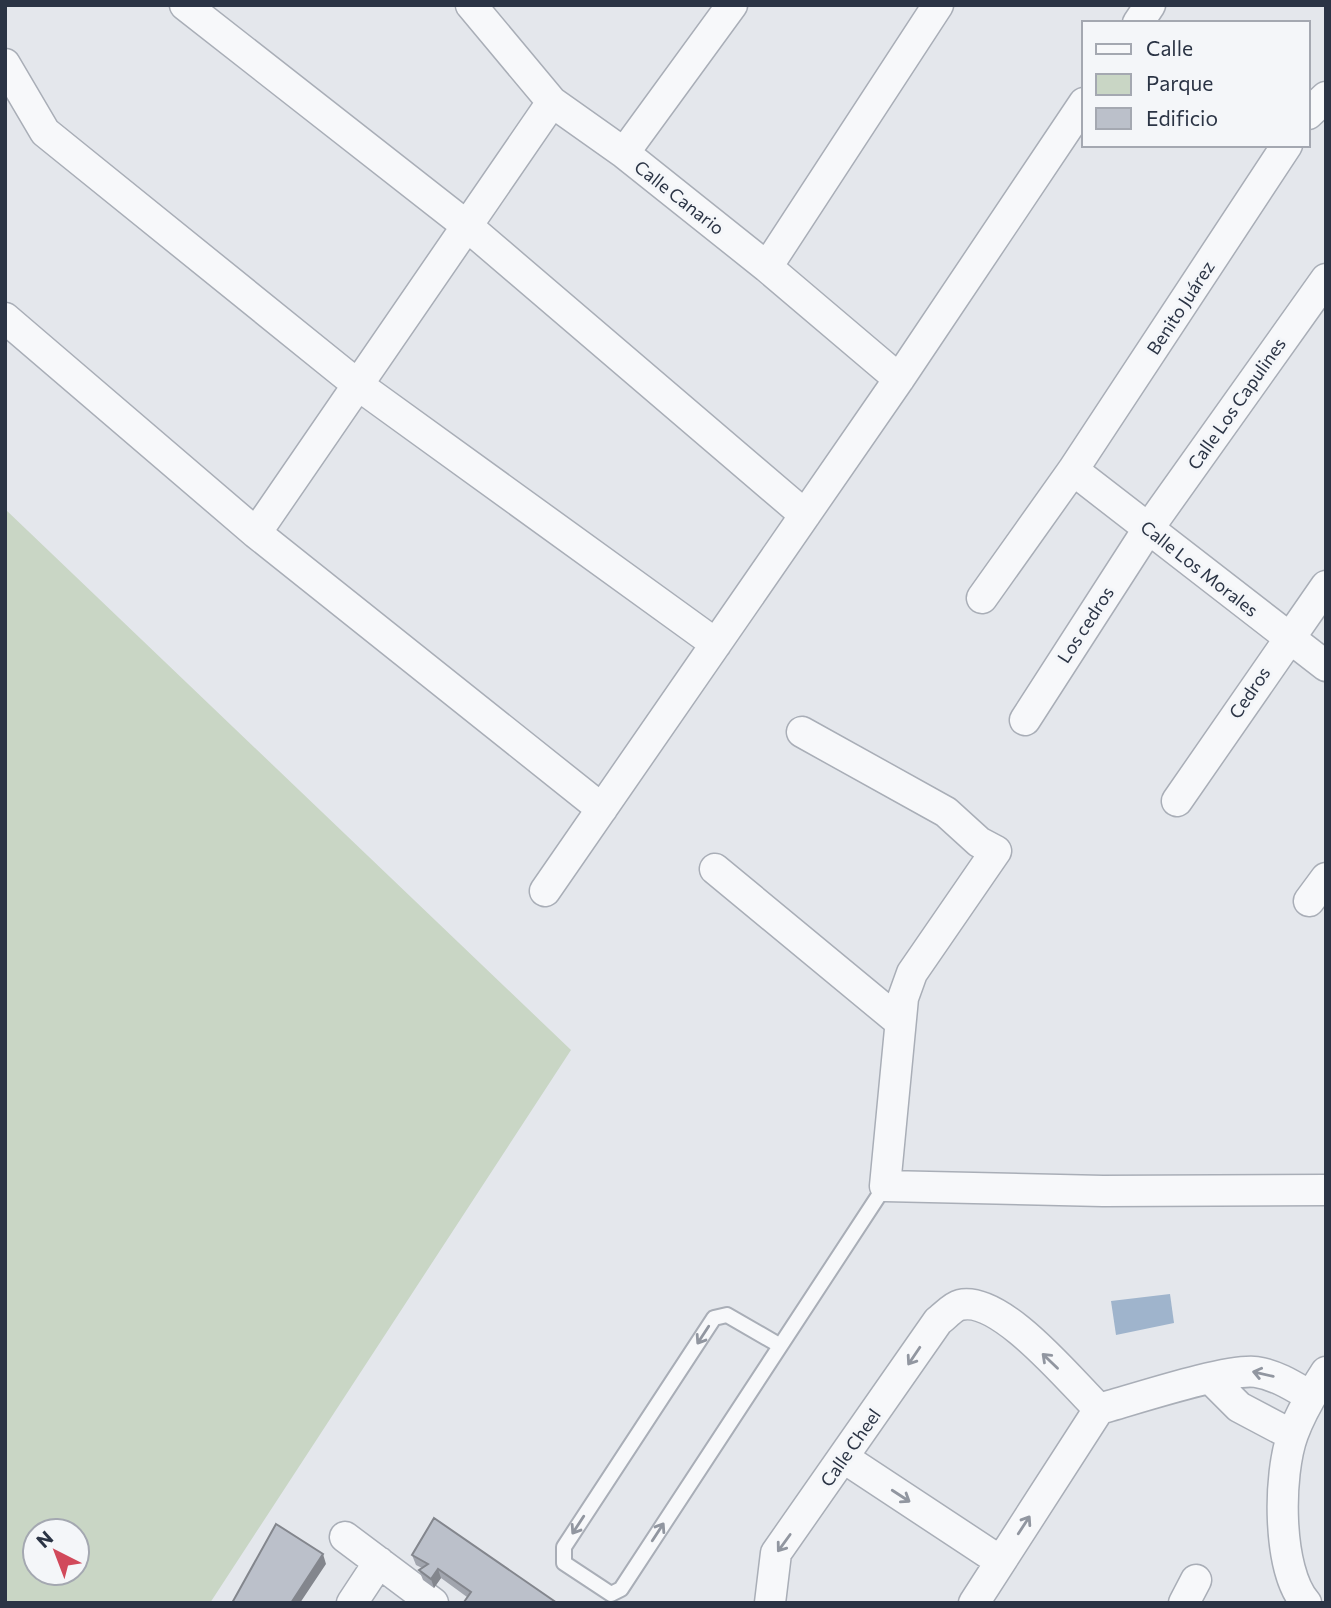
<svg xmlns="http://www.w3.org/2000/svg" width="1331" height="1608" font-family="Commissioner,sans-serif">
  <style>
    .green { fill: #c9d6c5; fill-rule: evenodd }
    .water { fill: #9fb4cc }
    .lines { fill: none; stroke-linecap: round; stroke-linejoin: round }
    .service-casing { stroke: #a9aeb7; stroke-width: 18 }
    .minor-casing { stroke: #a9aeb7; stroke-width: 33 }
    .service { stroke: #f7f8fa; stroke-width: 14 }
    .minor { stroke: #f7f8fa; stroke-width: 30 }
    .wall { fill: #a1a5ae }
    .shaded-wall { fill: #83868d }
    .building { fill: #bbc0ca; stroke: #83868d; stroke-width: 2 }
    .oneway { stroke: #9196a0 }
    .labels { text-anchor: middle; stroke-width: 6; stroke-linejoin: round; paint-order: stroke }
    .street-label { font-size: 18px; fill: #2b3445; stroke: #f4f6f9 }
  </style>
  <rect width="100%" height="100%" fill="#e4e7ec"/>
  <!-- green -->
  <path class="green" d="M5,509l566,541 -361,553h-205zM35,1531h42v42h-42z"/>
  <!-- water -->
  <path class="water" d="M1170,1294l4,29 -58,12 -5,-34z"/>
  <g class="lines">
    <!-- service casing -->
    <g class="service-casing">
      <path id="service" d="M779,1345l-52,-30 -13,3 -150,229v16l47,31 10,-5 264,-403"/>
    </g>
    <!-- minor casing -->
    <g class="minor-casing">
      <path id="minor" d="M185,5l282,221 338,289
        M471,5l81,97 72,51 143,114 132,112
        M1138,23l12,-18
        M5,64l40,68 313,253 358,259
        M1308,114l18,-17
        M624,153l108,-148
        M767,267l171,-262
        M5,318l251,215 346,276
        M1073,470l253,196
        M256,533l296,-431
        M982,598l91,-128 214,-325
        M1025,720l123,-191 178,-250
        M802,732l144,80 33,30 17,9 -84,122 -9,25 -18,188 218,5 223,-1
        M1177,801l149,-215
        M715,869l185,153
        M545,891l354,-512 185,-276
        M1309,901l17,-23
        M1211,1379l28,28 53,28
        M1099,1409c33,-9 129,-41 157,-37 20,3 37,14 54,24
        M844,1458l156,103
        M345,1537l88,66
        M352,1603l27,-41
        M770,1603l6,-50 162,-232c6,-4 14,-14 22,-16 41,-10 111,77 139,104
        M974,1603l125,-194
        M1184,1603l12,-23
        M1306,1603c-29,-33 -28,-129 -13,-169 8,-22 20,-42 33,-62"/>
    </g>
    <!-- service -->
    <use href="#service" class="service"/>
    <!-- minor -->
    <use href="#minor" class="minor"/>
  </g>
  <!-- wall -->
  <path class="wall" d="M412,1555l145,48h-92l-1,-1 3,-5 -26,-19 -7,10 -11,-8 -4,-10 3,-2 -6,-3z"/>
  <!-- shaded-wall -->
  <path class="shaded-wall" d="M323,1554l3,10 -26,39h-9z
    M438,1569l3,9 -7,10 -3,-9z"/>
  <!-- building -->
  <path class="building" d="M434,1518l123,85h-91l-2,-1 7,-10 -33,-23 -7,10 -12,-9 9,-6 -16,-9z
    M276,1524l47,30 -32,49h-59z"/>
  <!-- one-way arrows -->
  <defs><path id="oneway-shaft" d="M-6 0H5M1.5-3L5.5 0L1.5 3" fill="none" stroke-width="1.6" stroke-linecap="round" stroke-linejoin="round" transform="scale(1.75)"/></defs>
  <g class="oneway">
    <use href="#oneway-shaft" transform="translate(703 1335) rotate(123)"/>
    <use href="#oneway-shaft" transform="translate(914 1356) rotate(124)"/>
    <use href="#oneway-shaft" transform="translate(1050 1361) rotate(-136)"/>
    <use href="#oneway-shaft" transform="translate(1263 1374) rotate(-167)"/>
    <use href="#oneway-shaft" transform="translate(901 1496) rotate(33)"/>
    <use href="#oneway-shaft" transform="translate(578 1525) rotate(123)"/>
    <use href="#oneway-shaft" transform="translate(1024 1525) rotate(-57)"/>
    <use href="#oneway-shaft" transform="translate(658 1532) rotate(-57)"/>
    <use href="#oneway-shaft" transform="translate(784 1543) rotate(126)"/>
  </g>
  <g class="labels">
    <!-- street labels -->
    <g class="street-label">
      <text transform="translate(679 198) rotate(38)" y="6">Calle Canario</text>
      <text transform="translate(1181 308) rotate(-57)" y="6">Benito Juárez</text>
      <text transform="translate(1237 404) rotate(-55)" y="6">Calle Los Capulines</text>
      <text transform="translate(1199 569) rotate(38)" y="6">Calle Los Morales</text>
      <text transform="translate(1086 625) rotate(-57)" y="6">Los cedros</text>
      <text transform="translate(1250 693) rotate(-56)" y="6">Cedros</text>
      <text transform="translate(851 1448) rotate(-55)" y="6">Calle Cheel</text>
    </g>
  </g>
  <!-- border -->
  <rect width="1331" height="1608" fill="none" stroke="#2b3445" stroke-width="14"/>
  <!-- legend -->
  <rect x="1082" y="21" width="228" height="126" fill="#f4f6f9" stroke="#a4a8b1" stroke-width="2"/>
  <rect x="1096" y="44" width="35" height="10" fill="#f7f8fa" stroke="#a4a8b1" stroke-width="2"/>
  <text x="1146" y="56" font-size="21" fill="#2b3445">Calle</text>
  <rect x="1096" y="74" width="35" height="21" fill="#c9d6c5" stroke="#a4a8b1" stroke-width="2"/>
  <text x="1146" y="91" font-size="21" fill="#2b3445">Parque</text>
  <rect x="1096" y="108" width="35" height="21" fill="#bbc0ca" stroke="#a4a8b1" stroke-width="2"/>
  <text x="1146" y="126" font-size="21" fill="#2b3445">Edificio</text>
  <!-- north arrow -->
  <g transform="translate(56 1552) rotate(318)"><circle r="33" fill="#f4f6f9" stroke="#a4a8b1" stroke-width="2"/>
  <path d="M0-5L12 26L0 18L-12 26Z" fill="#d1495b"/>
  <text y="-10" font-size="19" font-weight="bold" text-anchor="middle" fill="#2b3445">N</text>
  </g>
</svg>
